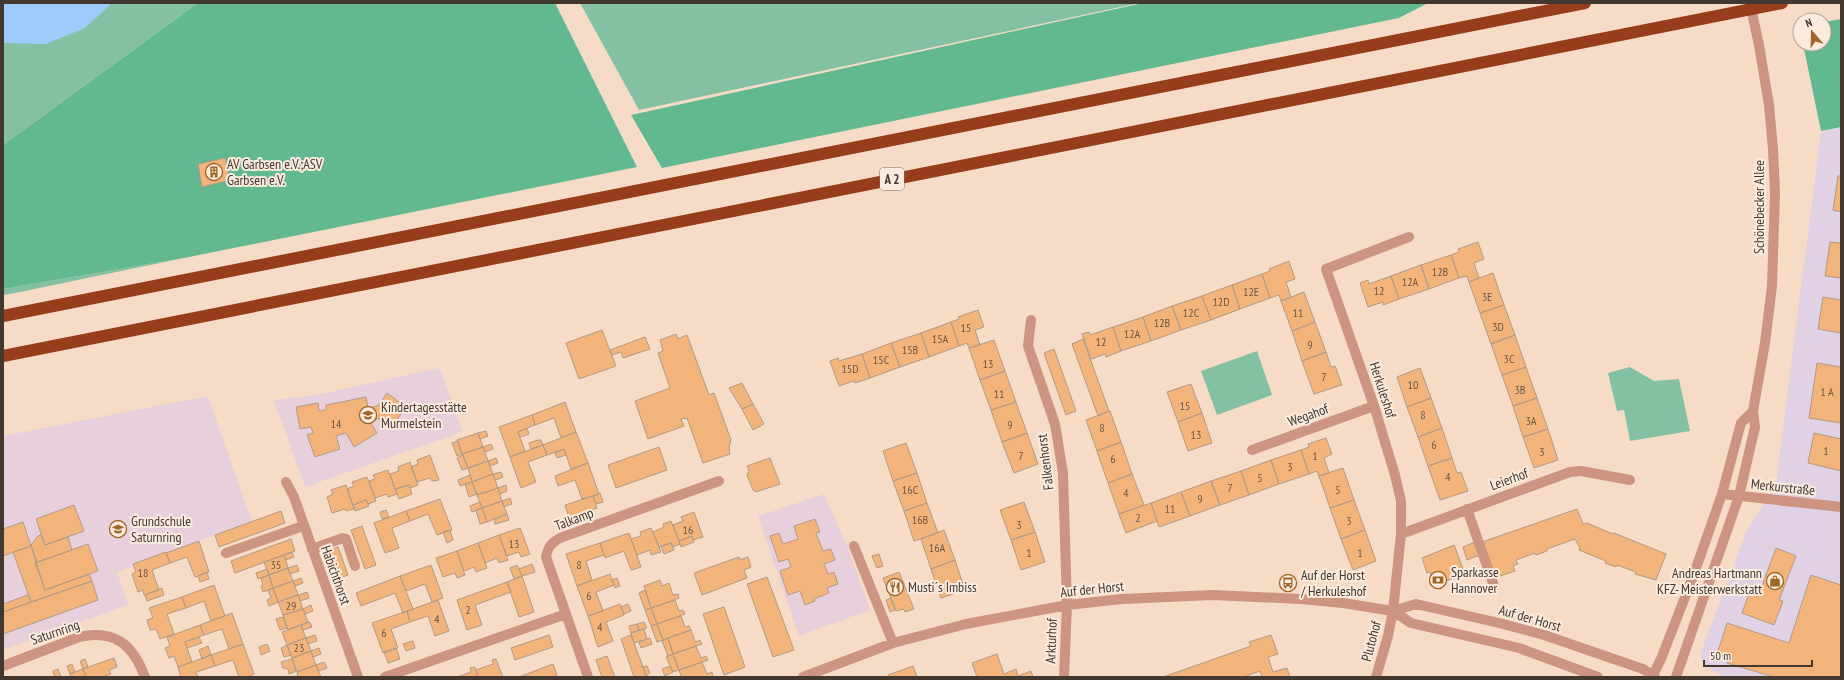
<svg xmlns="http://www.w3.org/2000/svg" width="1844" height="680" font-family="'PT Sans Narrow',sans-serif">
  <style>
    .industrial { fill: #e0d1e4 }
    .education { fill: #e7d0db }
    .green { fill: #84c0a3 }
    .forest { fill: #61b891 }
    .water { fill: #9dccfb }
    .building { fill: #f3b47c; stroke: #b29a85 }
    .lines { fill: none; stroke-linecap: round; stroke-linejoin: round }
    .minor { stroke: #cc9481; stroke-width: 10 }
    .highway { stroke: #983d1c; stroke-width: 12 }
    .labels { text-anchor: middle; stroke-width: 4; stroke-linejoin: round; paint-order: stroke }
    .number-label { font-size: 12px; fill: #6e5743 }
    .shield { fill: #fbebde; stroke: #7a6e64; stroke-width: 1 }
    .shield-label { font-size: 13px; font-weight: bold; fill: #423830 }
    .poi-label { font-size: 14px; fill: #423830; stroke: #fbebde; text-anchor: start }
    .street-label { font-size: 14px; fill: #423830; stroke: #fbebde }
  </style>
  <rect width="100%" height="100%" fill="#f6dcc6"/>
  <!-- industrial -->
  <path class="industrial" d="M1841,127v550h-115l-20,-10 -4,-5 -1,-10 46,-122 29,-46 45,-353z"/>
  <!-- education -->
  <path class="education" d="M440,368l22,64 -157,55 -31,-87 42,-5z
    M208,396l44,126 -118,42v2l-17,6 11,33 -125,45v-214z
    M824,494l25,56 21,60 -71,26 -41,-120z"/>
  <!-- green -->
  <path class="green" d="M3,3h195l-195,142z
    M580,3h559l-500,107z
    M184,258l-169,35 -12,2v-6z
    M1257,351l15,44 -55,20 -16,-44z
    M1630,367l24,14 25,-2 11,52 -60,10 -6,-31 -7,1 -9,-38z"/>
  <!-- forest -->
  <path class="forest" d="M198,3h357l82,164 -453,91 -181,31v-144z
    M1143,3h285l-29,15 -737,150 -31,-53z
    M1841,19v108l-20,4 -18,-87h21v-22z"/>
  <!-- water -->
  <path class="water" d="M3,3h106v3l-24,22 -39,16 -43,-1z"/>
  <!-- building -->
  <path class="building" d="M225,158l5,22 -28,7 -4,-23z
    M1838,176h3v36l-8,-2z
    M1478,242l6,17 -10,4 5,15 -10,4 -2,-6 -8,2 -8,-23 8,-3 -1,-3z
    M1830,242l11,1v35l-16,-2z
    M1451,255l8,23 -30,11 -8,-24z
    M1289,261l6,18 -9,3 5,15 -10,4 -2,-6 -9,3 -8,-24 8,-3 -1,-2z
    M1421,265l8,24 -30,10 -8,-23z
    M1493,273l11,32 -24,8 -11,-31z
    M1262,274l8,24 -30,11 -8,-24z
    M1391,276l8,23 -16,6v-3l-15,5 -8,-24 8,-3 1,4z
    M1232,285l8,24 -29,11 -9,-24z
    M1304,292l11,30 -23,9 -11,-30z
    M1202,296l9,24 -30,10 -9,-24z
    M1823,297l18,3v33l-23,-4z
    M1504,305l11,30 -24,9 -11,-31z
    M1172,306l9,24 -30,11 -8,-24z
    M978,310l6,17 -9,3 5,15 -11,3 -2,-5 -8,3 -8,-24 8,-3 -1,-2z
    M1143,317l8,24 -30,10 -8,-24z
    M951,322l8,24 -30,11 -8,-24z
    M1315,322l11,30 -24,9 -10,-30z
    M1113,327l8,24 -15,6 -1,-3 -14,5 -9,-25 7,-2 1,3z
    M602,330l14,36 -37,13 -13,-36z
    M921,333l8,24 -29,10 -9,-24z
    M676,334l2,5 9,-4 22,60 5,-2 17,47 -2,7 1,7 -27,9 -16,-45 -6,1 3,7 -36,13 -13,-38 35,-13 -12,-35 5,-2 -3,-11z
    M1515,335l11,32 -24,8 -11,-31z
    M645,337l5,12 -27,9 -2,-6 -9,3 -2,-5z
    M1083,339l26,72 -11,5 -26,-72z
    M994,340l11,31 -25,9 -11,-32z
    M891,343l9,24 -30,11 -8,-24z
    M1054,349l22,62 -10,4 -22,-62z
    M1326,352l5,15 4,-1 7,19 -28,9 -12,-33z
    M862,354l8,24 -15,5 -1,-2 -15,5 -9,-25 8,-3 1,3z
    M1817,363l24,4v56l-32,-5z
    M1526,367l11,31 -24,8 -11,-31z
    M1420,368l11,30 -24,9 -10,-30z
    M1005,371l11,31 -25,8 -11,-30z
    M742,383l11,21 -11,5 -13,-21z
    M1191,384l11,29 -24,9 -11,-30z
    M387,393l19,14 -15,21 -14,-10 -7,4 7,11 -23,14 -8,-14 -10,3 4,13 -25,8 -8,-22 6,-2 -2,-6 -11,2 -4,-22 22,-4 1,8 7,-1v-5l40,-8 2,11 10,-2z
    M1431,398l11,30 -24,9 -11,-30z
    M1537,398l11,31 -25,8 -10,-31z
    M565,402l11,30 -15,6 -7,-20 -19,7 -3,-10z
    M1016,402l11,31 -25,9 -11,-32z
    M753,404l11,20 -11,6 -11,-21z
    M1110,411l11,31 -24,9 -11,-31z
    M1202,413l10,30 -24,8 -10,-29z
    M532,415l3,10 -17,7 7,19 -15,6 -11,-30z
    M527,428l2,6 -9,3 -2,-5z
    M1442,428l10,30 -24,8 -10,-29z
    M1548,429l10,31 -24,8 -11,-31z
    M486,431l2,5 -8,3 -2,-6z
    M576,432l12,31 -17,6 -7,-20 -17,6 -4,-10z
    M478,433l5,14 -21,7 -5,-14z
    M1027,433l11,31 -24,9 -12,-31z
    M1814,433l27,6v32l-33,-8z
    M1326,438l6,16 -8,4 5,15 -10,3 -2,-5 -8,3 -8,-24 8,-3 -1,-3z
    M538,440h3l2,5 -12,4 -2,-6z
    M458,441l4,13 -5,2 -5,-13z
    M1121,442l11,32 -24,9 -11,-32z
    M906,443l11,30 -24,8 -10,-30z
    M491,444l2,5 -8,3 -2,-5z
    M543,445l4,10 -19,7 8,20 -15,6 -11,-31z
    M483,447l5,14 -20,7 -6,-14z
    M659,447l8,23 -51,18 -8,-23z
    M564,449l2,6 -9,3 -2,-5z
    M1301,450l8,24 -30,10 -8,-24z
    M430,455l9,25 -7,1 -2,-3 -13,4 -6,-15 7,-3 -1,-4z
    M463,455l5,13 -6,2 -5,-12z
    M496,458l2,5 -8,3 -2,-5z
    M770,458l10,26 -24,8 -3,-2 -6,-15 2,-4 -2,-5z
    M1452,458l5,15 4,-1 7,19 -28,9 -12,-34z
    M1271,460l8,24 -30,11 -8,-24z
    M488,461l5,13 -21,8 -4,-14z
    M410,462l8,23 -8,3 -1,-3 -14,4 -5,-15 9,-3 -1,-4z
    M588,463l11,31 -17,5 -7,-19 -17,6 -3,-10z
    M1343,468l11,32 -24,8 -11,-32z
    M388,470l9,24 -9,3 -1,-3 -12,4 -6,-17 6,-2 -2,-4z
    M1241,471l8,24 -29,10 -9,-24z
    M501,472l2,5 -8,3 -2,-6z
    M917,473l10,30 -23,8 -11,-30z
    M493,474l5,14 -21,7 -5,-13z
    M1132,474l12,31 -25,9 -11,-31z
    M470,475l2,7 -12,4 -2,-6z
    M367,477l9,24 -8,3 -2,-4 -13,5 -6,-16 7,-3 -2,-4z
    M1211,481l9,24 -30,11 -9,-24z
    M472,482l5,12 -8,3 -4,-13z
    M346,485l8,24 -8,2 -1,-2 -13,4 -5,-16 6,-3 -2,-4z
    M409,485l3,9 -13,5 -4,-10z
    M506,485l1,6 -7,3 -2,-6z
    M498,488l4,13 -20,7 -5,-13z
    M1181,492l9,24 -31,11 -8,-24z
    M600,493l3,9 -7,2 -3,-8z
    M593,496l4,12 -28,10 -4,-13z
    M510,498l2,6 -8,3 -2,-6z
    M440,499l12,31 -15,5 -9,-21 -18,7 -4,-10z
    M366,500l3,6 -14,5 -2,-6z
    M1354,500l11,30 -24,9 -11,-31z
    M502,501l5,13 -20,8 -5,-14z
    M480,502l2,6 -10,4 -2,-6z
    M1024,502l11,30 -24,8 -11,-30z
    M927,503l11,30 -24,8 -10,-30z
    M1151,503l6,18 -31,12 -7,-19z
    M74,505l10,26 -39,14 -9,-26z
    M482,508l5,14 -7,2 -4,-14z
    M1577,509l6,15 4,-1 26,11 1,-1 52,21 -10,26 -21,-6 1,-2 -19,-7 -1,2 -11,-4 1,-2 -27,-11 1,-2 -5,-9 -28,10v2l-11,4 -1,-2 -19,7 2,4 -5,2 2,5 -15,5 -1,-3 -5,2 -12,-33z
    M386,510l3,7 -7,2 -2,-7z
    M281,511l4,12 -66,24 -4,-12z
    M406,511l4,10 -18,7 7,20 -14,5 -11,-30z
    M694,512l9,25 -10,3 -1,-4 -13,5 -6,-16 10,-4 -2,-4z
    M507,514l2,6 -14,4 -1,-5z
    M815,519l5,13 -4,1 7,18 8,-2 4,11 -11,4 4,10 6,-2 4,12 -11,4 2,5 -15,6 1,2 -10,4 -5,-14 -12,4 -8,-24 11,-4 -3,-8 -9,3 -9,-26 9,-3 4,11 15,-5 -4,-13z
    M671,521l9,23 -7,3 -2,-4 -12,4 -6,-15 11,-5 -1,-3z
    M23,522l8,24 -28,10v-27z
    M362,526l14,39 -11,4 -14,-39z
    M520,528l10,26 -9,3 -2,-5 -12,4 -8,-21z
    M651,528l10,24 -10,3 -1,-5 -13,5 -6,-16 10,-3 -1,-4z
    M450,530l3,10 -6,3 -4,-11z
    M944,530l11,30 -24,9 -10,-30z
    M1365,530l11,31 -23,9 -12,-31z
    M1035,532l10,30 -24,8 -10,-30z
    M629,533l12,34 -10,3 -7,-19 -19,7 -5,-15z
    M41,535l4,10 23,-8 4,13 -35,12 -6,-17 7,-9z
    M499,535l9,25 -9,3 -2,-5 -12,5 -7,-20z
    M692,536l2,6 -13,5 -2,-6z
    M291,539l4,12 -60,22 -4,-12z
    M199,541l10,31 -14,5 -8,-20 -17,6 -4,-10z
    M1475,542l5,13 -13,5 -4,-13z
    M478,543l9,25 -11,4 -2,-5 -10,4 -7,-20z
    M600,543l4,12 -18,6 6,19 -15,6 -11,-32z
    M671,543l3,7 -10,4 -3,-8z
    M88,544l10,27 -53,19 -10,-27z
    M1454,545l11,29 -30,11 -5,-13 -3,1 -5,-15z
    M31,546l14,44 44,-16 3,7 -61,21 -18,-50z
    M338,547l10,28 -11,4 -10,-28z
    M1776,548l20,8 -17,44 4,1 -9,24 -32,-12 8,-22 9,3z
    M457,551l8,24 -8,3 -2,-5 -12,4 -7,-19z
    M166,552l4,11 -18,7 7,20 -15,5 -1,-5 -5,2 -6,-18 4,-2 -3,-8z
    M292,552l2,5 -8,3 -2,-5z
    M879,554l4,12 -6,2 -5,-12z
    M284,555l4,13 -19,7 -5,-13z
    M739,557l1,3 8,-3 3,10 -7,3 3,8 -45,17 -8,-22z
    M955,560l10,30 -24,8 -10,-29z
    M532,564l3,8 -13,4 -3,-7z
    M297,565l2,6 -9,3 -2,-6z
    M431,565l12,33 -11,4 -7,-18 -19,7 -6,-15z
    M517,565l5,11 -8,3 -4,-11z
    M288,568l5,13 -20,7 -4,-13z
    M267,569l2,6 -11,4 -2,-6z
    M207,572l2,7 -9,3 -2,-6z
    M899,572l15,37 -9,3 -1,-3 -8,2 -13,-33z
    M610,574l4,11 -18,7 7,19 -15,5 -11,-30z
    M269,575l4,13 -10,4 -2,-6 2,-1 -2,-7z
    M1811,575l30,10v92h-67l-47,-14 1,-6 -11,-3 10,-31 62,20z
    M400,576l13,33 -10,4 -8,-20 -34,13 -5,-13z
    M522,576l12,36 -15,5 -12,-35z
    M767,577l27,73 -21,7 -26,-73z
    M301,578l2,5 -8,3 -2,-5z
    M617,578l3,8 -5,2 -3,-8z
    M660,580l2,6 7,-3 4,12 5,-1 1,4 -28,10 -7,-22z
    M92,581l6,19 -95,34v-22z
    M293,581l5,14 -20,7 -5,-14z
    M507,582l4,10 -36,13 7,20 -15,5 -10,-30z
    M214,585l11,31 -14,5 -7,-20 -18,7 -4,-11z
    M162,588l2,7 -17,6 -2,-6z
    M273,588l5,14 -9,4 -2,-6 4,-2 -3,-8z
    M645,590l6,18 -6,2 -6,-17z
    M307,592l2,6 -9,3 -2,-6z
    M28,595l3,7 -28,10v-8z
    M298,595l5,14 -20,6 -5,-13z
    M182,597l4,11 -19,6 7,20 -14,5 -4,-10 -6,1 -3,-10 6,-2 -4,-10z
    M891,598l4,12 -5,2 -4,-12z
    M438,600l11,31 -14,5 -7,-20 -18,6 -3,-11z
    M675,600l4,11 4,-1 2,4 -28,10 -6,-16z
    M620,604l4,11 -18,7 7,19 -15,6 -10,-31z
    M628,604l3,7 -7,3 -3,-7z
    M311,605l2,6 -8,3 -2,-5z
    M724,607l21,60 -21,8 -21,-61z
    M651,608l6,16 -6,2 -6,-16z
    M303,609l5,13 -20,8 -5,-15z
    M407,611l3,11 -19,7 7,19 -15,5 -11,-30z
    M232,613l11,31 -14,5 -7,-20 -18,6 -4,-10z
    M681,616l4,11 4,-1 2,4 -28,10 -6,-16z
    M283,617l4,11 -7,2 -4,-11z
    M310,622l2,5 -9,3 -2,-5z
    M644,622l3,6 -8,2 -2,-6z
    M637,624l2,6 -8,3 -2,-7z
    M657,624l6,16 -6,2 -6,-16z
    M200,625l4,10 -19,7 7,20 -14,5 -4,-11 -5,2 -4,-10 5,-2 -3,-9z
    M301,625l5,13 -19,7 -5,-13z
    M644,629l3,10 -13,4 -3,-10z
    M691,630l4,12 5,-2 2,4 -29,10 -5,-16z
    M315,635l2,6 -9,3 -2,-6z
    M549,635l4,12 -38,13 -4,-12z
    M631,635l12,32 3,10h-12l-13,-38z
    M1271,635l7,19 -10,3 5,15 14,-4 3,9h-28l-2,-6 -16,6h-81l88,-31 -2,-4z
    M199,637l3,6 -15,5 -2,-6z
    M306,638l5,13 -19,7 -5,-13z
    M650,638l2,6 -11,4 -2,-6z
    M668,638l5,16 -5,2 -6,-15z
    M413,641l2,7 -9,3 -3,-7z
    M243,644l11,30 -7,3h-8l-6,-17 -18,6 -4,-11z
    M267,644l3,7 -9,4 -2,-8z
    M287,645l4,10 -7,2 -3,-9z
    M208,646l3,9 -9,4 -3,-9z
    M696,646l5,12 5,-2 2,4 -29,10 -6,-16z
    M319,648l2,6 -8,3 -2,-6z
    M396,648l4,11 -12,4 -4,-11z
    M311,651l5,14 -19,7 -5,-14z
    M673,654l6,16 -6,2 -7,-15z
    M997,654l7,20 12,-5 2,7 13,-5 2,6h-56l-5,-14z
    M211,655l4,11 -19,6 2,5h-17l-3,-10z
    M607,656l8,21h-13l-6,-17z
    M114,658l3,9 -8,3 2,4 -9,3h-16l-3,-8z
    M85,659l3,8 -5,2 -3,-8z
    M292,659l4,12 -7,3 -1,-5 -5,-1 -2,-6z
    M496,659l7,18h-25l-2,-7 17,-6 -1,-4z
    M324,662l3,6 -9,3 -2,-6z
    M702,662l5,12 5,-2 1,5h-32l-2,-7z
    M72,664l3,8 -5,2 -3,-8z
    M553,664l4,11 -5,2h-33z
    M316,665l5,12h-23l-1,-5z
    M647,666l3,7 -4,3 -3,-9z
    M670,666l3,6 -8,4 -3,-7z
    M913,666l4,11h-28l-1,-2z
    M475,667l3,10h-21l14,-5 -1,-4z
    M58,669l3,8h-6l-2,-6z
    M83,669l3,8h-15l-1,-3z"/>
  <g class="lines">
    <!-- minor -->
    <path class="minor" d="M1031,320l-3,26 27,78 8,49 4,132 -3,72
      M1252,450l122,-44
      M286,482l8,15 64,180
      M1722,494l119,13
      M1467,509l27,77
      M1401,534l169,-62 11,-1 49,9
      M854,546l39,97
      M312,549l31,-11 3,1 9,27
      M226,553l77,-27
      M1393,611l23,-7 83,19 45,12 99,34 12,8
      M3,666l76,-29c36,-8 54,8 66,40
      M385,677l181,-63
      M588,677l-42,-120c2,-10 5,-14 14,-19l159,-57
      M803,677l90,-34 73,-19 101,-19 55,-6 91,-4 88,4 42,4 50,8 18,12 108,25 79,29
      M1376,677l12,-41 5,-25 8,-77v-33l-6,-26 -21,-69 -48,-137 83,-32
      M1652,677l9,-18 33,-85 28,-80 19,-71 12,-12
      M1676,677l63,-181 16,-69 -2,-16 12,-68 7,-57 3,-93 -2,-44 -4,-44 -10,-60 -9,-42"/>
    <!-- highway -->
    <path class="highway" d="M3,316l1582,-313
      M3,356l1779,-353"/>
  </g>
  <!-- icons -->
  <defs>
    <g id="building-ring" transform="scale(0.9)"><circle r="9.5" fill="#fbebde" stroke="#9f6724" stroke-width="1.5"/><path d="M-4-6H4V6H1V3H-1V6H-4ZM-2.5-4.3h1.7v1.8h-1.7ZM.8-4.3h1.7v1.8H.8ZM-2.5-1h1.7V.8h-1.7ZM.8-1h1.7V.8H.8Z" fill="#9f6724"/></g>
    <g id="school-ring" transform="scale(0.9)"><circle r="9.5" fill="#fbebde" stroke="#9f6724" stroke-width="1.5"/><path d="M0-5L7-2L0 1L-7-2ZM-4 1L0 2.5L4 1V4Q0 6-4 4Z" fill="#9f6724"/></g>
    <g id="bank-ring" transform="scale(0.9)"><circle r="9.5" fill="#fbebde" stroke="#9f6724" stroke-width="1.5"/><path d="M-6-4H6V4H-6ZM0-2.3a2.3 2.3 0 1 0 0 4.6a2.3 2.3 0 1 0 0-4.6Z" fill="#9f6724"/></g>
    <g id="shop-ring" transform="scale(0.9)"><circle r="9.5" fill="#fbebde" stroke="#9f6724" stroke-width="1.5"/><path d="M-5-2.5h2.3a2.7 3.5 0 0 1 5.4 0H5L5.5 6h-11ZM-1.5-2.5h3a1.5 2.3 0 0 0-3 0Z" fill="#9f6724"/></g>
    <g id="bus-ring" transform="scale(0.9)"><circle r="9.5" fill="#fbebde" stroke="#9f6724" stroke-width="1.5"/><path d="M-5-6H5V4H4V6H2V4H-2V6H-4V4H-5ZM-3.5-4V0h7V-4ZM-3.5 1.2v1.5H-2V1.2ZM2 1.2v1.5H3.5V1.2Z" fill="#9f6724"/></g>
    <g id="restaurant-ring" transform="scale(0.9)"><circle r="9.5" fill="#fbebde" stroke="#9f6724" stroke-width="1.5"/><path d="M-5-6h1v4h1v-4h1v4h1v-4h1v5L-1.5 .5V6h-2V.5L-5-1ZM5-6V6H3V1.5H1.5Q1.5-4 5-6Z" fill="#9f6724"/></g>
  </defs>
  <g fill-rule="evenodd">
    <use href="#building-ring" x="214" y="172"/>
    <use href="#school-ring" x="368" y="415"/>
    <use href="#school-ring" x="118" y="529"/>
    <use href="#bank-ring" x="1438" y="580"/>
    <use href="#shop-ring" x="1775" y="581"/>
    <use href="#bus-ring" x="1288" y="583"/>
    <use href="#restaurant-ring" x="895" y="587"/>
  </g>
  <g class="labels">
    <!-- number labels -->
    <g class="number-label">
      <text x="1440" y="276">12B</text>
      <text x="1410" y="286">12A</text>
      <text x="1379" y="295">12</text>
      <text x="1251" y="296">12E</text>
      <text x="1487" y="301">3E</text>
      <text x="1221" y="306">12D</text>
      <text x="1191" y="317">12C</text>
      <text x="1298" y="317">11</text>
      <text x="1162" y="327">12B</text>
      <text x="1498" y="331">3D</text>
      <text x="966" y="332">15</text>
      <text x="1132" y="338">12A</text>
      <text x="940" y="343">15A</text>
      <text x="1101" y="346">12</text>
      <text x="1310" y="349">9</text>
      <text x="910" y="354">15B</text>
      <text x="1509" y="363">3C</text>
      <text x="881" y="364">15C</text>
      <text x="988" y="368">13</text>
      <text x="850" y="373">15D</text>
      <text x="1324" y="381">7</text>
      <text x="1413" y="389">10</text>
      <text x="1520" y="394">3B</text>
      <text x="1827" y="396">1 A</text>
      <text x="999" y="398">11</text>
      <text x="1185" y="410">15</text>
      <text x="1423" y="419">8</text>
      <text x="1531" y="425">3A</text>
      <text x="336" y="428">14</text>
      <text x="1010" y="429">9</text>
      <text x="1102" y="432">8</text>
      <text x="1196" y="439">13</text>
      <text x="1434" y="449">6</text>
      <text x="1826" y="455">1</text>
      <text x="1542" y="456">3</text>
      <text x="1021" y="460">7</text>
      <text x="1315" y="460">1</text>
      <text x="1113" y="463">6</text>
      <text x="1290" y="471">3</text>
      <text x="1448" y="481">4</text>
      <text x="1260" y="482">5</text>
      <text x="1230" y="492">7</text>
      <text x="910" y="494">16C</text>
      <text x="1338" y="494">5</text>
      <text x="1126" y="497">4</text>
      <text x="1200" y="503">9</text>
      <text x="1170" y="513">11</text>
      <text x="1138" y="522">2</text>
      <text x="920" y="524">16B</text>
      <text x="1349" y="525">3</text>
      <text x="1019" y="529">3</text>
      <text x="688" y="534">16</text>
      <text x="514" y="548">13</text>
      <text x="937" y="552">16A</text>
      <text x="1029" y="557">1</text>
      <text x="1360" y="557">1</text>
      <text x="276" y="569">35</text>
      <text x="579" y="569">8</text>
      <text x="143" y="577">18</text>
      <text x="589" y="600">6</text>
      <text x="291" y="610">29</text>
      <text x="468" y="614">2</text>
      <text x="437" y="623">4</text>
      <text x="600" y="631">4</text>
      <text x="384" y="637">6</text>
      <text x="299" y="652">23</text>
    </g>
    <!-- shield labels -->
    <rect class="shield" x="880" y="168" width="24" height="22" rx="3"/>
    <g class="shield-label">
      <text x="892" y="184">A 2</text>
    </g>
    <!-- poi labels -->
    <g class="poi-label">
      <text x="227" y="169">AV Garbsen e.V.;ASV<tspan x="227" dy="16">Garbsen e.V.</tspan></text>
      <text x="381" y="412">Kindertagesstätte<tspan x="381" dy="16">Murmelstein</tspan></text>
      <text x="131" y="526">Grundschule<tspan x="131" dy="16">Saturnring</tspan></text>
      <text x="1451" y="577">Sparkasse<tspan x="1451" dy="16">Hannover</tspan></text>
      <text x="1762" y="578" text-anchor="end">Andreas Hartmann<tspan x="1762" dy="16">KFZ- Meisterwerkstatt</tspan></text>
      <text x="1301" y="580">Auf der Horst<tspan x="1301" dy="16">/ Herkuleshof</tspan></text>
      <text x="908" y="592">Musti´s Imbiss</text>
    </g>
    <!-- street labels -->
    <g class="street-label">
      <text transform="translate(1759 207) rotate(-90)" y="5">Schönebecker Allee</text>
      <text transform="translate(1383 390) rotate(72)" y="5">Herkuleshof</text>
      <text transform="translate(1308 415) rotate(-20)" y="5">Wegahof</text>
      <text transform="translate(1045 462) rotate(-97)" y="5">Falkenhorst</text>
      <text transform="translate(1509 479) rotate(-20)" y="5">Leierhof</text>
      <text transform="translate(1783 487) rotate(6)" y="5">Merkurstraße</text>
      <text transform="translate(574 519) rotate(-21)" y="5">Talkamp</text>
      <text transform="translate(336 575) rotate(70)" y="5">Habichthorst</text>
      <text transform="translate(1092 589) rotate(-6)" y="5">Auf der Horst</text>
      <text transform="translate(1530 618) rotate(16)" y="5">Auf der Horst</text>
      <text transform="translate(55 632) rotate(-19)" y="5">Saturnring</text>
      <text transform="translate(1051 641) rotate(-88)" y="5">Arkturhof</text>
      <text transform="translate(1371 641) rotate(-75)" y="5">Plutohof</text>
    </g>
  </g>
  <!-- border -->
  <rect width="1844" height="680" fill="none" stroke="#423830" stroke-width="8"/>
  <!-- north arrow -->
  <g transform="translate(1812 32) rotate(340)"><circle r="19" fill="#fbebde" stroke="#b1a398"/>
  <path d="M0-3L7 15L0 10L-7 15Z" fill="#9f6724"/>
  <text y="-6" font-size="11" font-weight="bold" text-anchor="middle" fill="#423830">N</text>
  </g>
  <!-- scale -->
  <path d="M1704 660v6h108v-6" fill="none" stroke="#423830" stroke-width="2"/>
  <text x="1710" y="660" font-size="12" fill="#423830" stroke="#fbebde" stroke-width="3" paint-order="stroke">50 m</text>
</svg>
